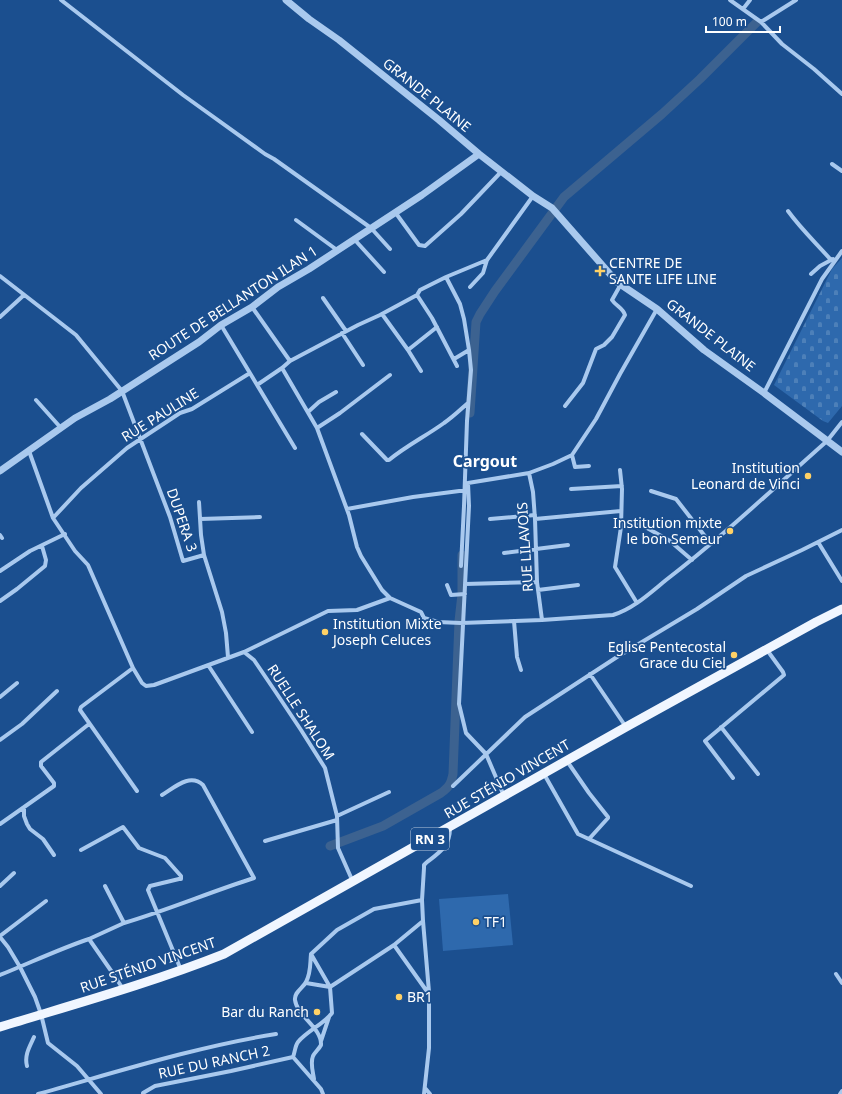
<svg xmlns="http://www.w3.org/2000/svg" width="842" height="1094" font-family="'Noto Sans',sans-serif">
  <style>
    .cemetery { fill: url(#cemetery-stones) }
    .pitch { fill: #2e69ad }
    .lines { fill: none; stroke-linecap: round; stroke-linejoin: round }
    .river { stroke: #3c6290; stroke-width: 9 }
    .minor { stroke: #a9c9ee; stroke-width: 4 }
    .tertiary { stroke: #a9c9ee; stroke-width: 7 }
    .primary { stroke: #f0f6ff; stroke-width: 9 }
    .poi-dot { fill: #ffd166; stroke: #1b4f8f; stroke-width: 1.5 }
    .labels { text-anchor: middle; stroke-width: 3.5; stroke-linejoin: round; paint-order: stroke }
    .shield { fill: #1b4f8f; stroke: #bbcadd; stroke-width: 1 }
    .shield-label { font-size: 13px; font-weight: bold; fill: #fff }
    .street-label { font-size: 14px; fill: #fff; stroke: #1b4f8f }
    .poi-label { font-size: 14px; fill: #fff; stroke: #1b4f8f; text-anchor: start }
    .quarter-label { font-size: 16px; font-weight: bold; fill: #fff; stroke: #1b4f8f }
  </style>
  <defs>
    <pattern id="cemetery-stones" width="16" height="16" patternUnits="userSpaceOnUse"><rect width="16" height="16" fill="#2e69ad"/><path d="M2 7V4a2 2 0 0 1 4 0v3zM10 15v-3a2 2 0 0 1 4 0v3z" fill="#4d80b9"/></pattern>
  </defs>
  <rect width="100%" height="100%" fill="#1b4f8f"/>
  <!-- cemetery -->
  <path class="cemetery" d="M842,258v148l-14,17 -5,-2 -49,-36 58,-116z"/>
  <!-- pitch -->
  <path class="pitch" d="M508,894l5,51 -70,6 -4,-52z"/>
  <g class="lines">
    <!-- river -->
    <path class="river" d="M470,413l6,-91 4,-8 15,-23 69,-94 98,-83 38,-35 57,-57
      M330,846l53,-20 58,-33c8,-6 10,-9 12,-19l6,-153 3,-27v-39"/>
    <!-- minor -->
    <path class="minor" d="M61,0l122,95 82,59 9,5 97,69 19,21
      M730,0l31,22 21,22 32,25 28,25
      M743,9l7,-9
      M761,22l35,-22
      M832,164l10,7
      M788,211c13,18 29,33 43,49
      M395,212l24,33 6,1 36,-32 40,-42
      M296,220l41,30
      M354,239l30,33
      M811,274l9,-8 13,-7
      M0,276l76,59 46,56 48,126 13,44 21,-6 18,57 4,21 2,24
      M446,277l14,27 4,15 5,31 2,20 -4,51 -3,85 -3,60
      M470,287l13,-14 4,-13
      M417,295l15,23 25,48
      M323,298l23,33
      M252,307l38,54 -8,7 35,60 32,87 8,32 4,9 21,34 8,8 31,14 3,6 14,4 23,1 81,-3 71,-5c20,-6 37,-22 53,-35 56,-43 108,-92 161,-139l15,-19
      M382,314l26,36 13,21
      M0,317l24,-22
      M221,325l74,123
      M342,333l21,32
      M408,350l29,-23
      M454,359l15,-9
      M290,361l68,-36 22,-10 37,-20 3,-5 26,-13 41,-17 46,-64
      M257,385l25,-17
      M764,393l58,-114 20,-28
      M36,400l25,28
      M565,406l18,-23 13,-34 8,-4 8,-8 13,-22c-2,-7 -9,-9 -13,-15l9,-16
      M308,412l11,-10 17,-10
      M317,428l23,-15 50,-38
      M362,434l25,26h2c17,-14 37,-24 55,-37 9,-6 16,-13 24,-20
      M29,451l24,67 22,33 13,14 45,103 9,15 4,3 8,-1 11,-4 79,-29 84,-41 29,-1 33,-12
      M572,455l3,12 14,-1
      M620,470l2,19 -1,38 -6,40 22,36
      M529,473l4,19 2,27 2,63 5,38
      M571,489l51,-3
      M651,491l25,8 35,45
      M199,502l2,33 3,20
      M347,509l66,-12 54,-7
      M53,518l28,-30 46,-40 53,-35 12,-4 58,-36
      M200,519l60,-2
      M490,519l45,-4
      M535,519l86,-8
      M621,527l19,-3 30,17 22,19
      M0,535l2,3
      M818,542l24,39
      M504,553l64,-8
      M0,571l30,-20 35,-17
      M465,584l72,-2
      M447,585l4,10 14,-1
      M538,590l40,-5
      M0,601l17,-12 28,-23 1,-6 -4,-14
      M514,621l3,36 4,13
      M244,652l10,8 21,31 26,39 24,38 12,48 1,32 15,34
      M208,665l44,67
      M133,668l-52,39 -1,3 57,81
      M590,674l36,53
      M0,697l17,-14
      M721,727l37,47
      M0,740l22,-16 35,-33
      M567,761l22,32 19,24v1l-19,21
      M544,774l34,60 113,52
      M733,778l-28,-37 79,-66 -1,-3 -16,-22
      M453,786l72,-69 92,-60 80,-48 49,-33 56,-26 40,-20
      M504,796l-18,-42 -20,-21 -7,-29 10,-198 -1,-23 61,-10 24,-9 19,-9 24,-36 24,-45 37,-65
      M24,807v9l3,8 3,5 13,10 11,16
      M337,816l52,-24
      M0,824l54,-38v-3l-13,-17v-4l48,-38
      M265,841l72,-21
      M81,850l42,-23 16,21 26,10 16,18v3h-2l-29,7 -2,4 33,80
      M0,886l14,-13
      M422,900l-48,9 -37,21 -26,24 19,33 64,-42 29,-24
      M124,923c44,-13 86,-31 130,-45l-51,-93c-13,-12 -28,2 -41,10
      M0,936l46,-35
      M0,937l8,10 12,20 15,30 6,17 7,29 29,23 24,28
      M89,939l35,-16 -1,-2 -18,-35
      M394,945l32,45 3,2
      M311,954c-1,10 0,19 -5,28 -3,6 -12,10 -11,18 2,16 27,28 26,45 -2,4 -6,7 -8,11 -3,7 0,16 1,23
      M836,974l6,9
      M0,975c30,-12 59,-26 89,-36l25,36 9,14
      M306,983l24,4 2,26c-8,11 -25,18 -34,29 -3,4 -3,10 -5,15l28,32 2,5
      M321,1041l8,-24
      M27,1066c-3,-11 3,-20 7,-29
      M425,1088l5,6
      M38,1094c79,-22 157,-47 238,-60
      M143,1094v-1l12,-7 76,-15 62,-14
      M424,1094l5,-46v-56l-6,-71 -1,-21 2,-32v-3l2,-2c14,-11 24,-17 24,-35
      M840,1094l2,-3"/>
    <!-- tertiary -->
    <path class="tertiary" d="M286,0l23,19 30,21 100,80 40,34 54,42 19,12 65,74 40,27 47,41 60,43 78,59
      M0,471l75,-53 35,-19 89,-57 22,-17 31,-18 26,-20 31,-18 113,-74 57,-41"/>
    <!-- primary -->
    <path class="primary" d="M0,1027c75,-23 151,-44 224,-73l402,-227 190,-105 26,-13"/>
  </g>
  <!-- markers -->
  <g class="poi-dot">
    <path d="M598 265h4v4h4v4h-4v4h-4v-4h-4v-4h4z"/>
    <circle cx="808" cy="476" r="4"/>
    <circle cx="730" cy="531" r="4"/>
    <circle cx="325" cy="632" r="4"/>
    <circle cx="734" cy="655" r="4"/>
    <circle cx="476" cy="922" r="4"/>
    <circle cx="399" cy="997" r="4"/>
    <circle cx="317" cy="1012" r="4"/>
  </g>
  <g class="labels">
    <!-- shield labels -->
    <rect class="shield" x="411" y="828" width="38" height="22" rx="3"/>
    <g class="shield-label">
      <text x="430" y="844">RN 3</text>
    </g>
    <!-- street labels -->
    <g class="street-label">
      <text transform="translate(427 95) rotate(39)" y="5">GRANDE PLAINE</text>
      <text transform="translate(233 303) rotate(-33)" y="5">ROUTE DE BELLANTON ILAN 1</text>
      <text transform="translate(711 335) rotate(38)" y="5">GRANDE PLAINE</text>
      <text transform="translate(160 415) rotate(-32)" y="5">RUE PAULINE</text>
      <text transform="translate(182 520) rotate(71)" y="5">DUPERA 3</text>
      <text transform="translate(525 547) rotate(-94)" y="5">RUE LILAVOIS</text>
      <text transform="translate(301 712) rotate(57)" y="5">RUELLE SHALOM</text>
      <text transform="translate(507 779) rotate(-30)" y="5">RUE STÉNIO VINCENT</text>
      <text transform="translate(148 965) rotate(-19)" y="5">RUE STÉNIO VINCENT</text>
      <text transform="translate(214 1062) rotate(-12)" y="5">RUE DU RANCH 2</text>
    </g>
    <!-- poi labels -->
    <g class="poi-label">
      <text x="609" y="268">CENTRE DE<tspan x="609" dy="16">SANTE LIFE LINE</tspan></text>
      <text x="800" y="473" text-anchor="end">Institution<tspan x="800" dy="16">Leonard de Vinci</tspan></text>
      <text x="722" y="528" text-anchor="end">Institution mixte<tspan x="722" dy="16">le bon Semeur</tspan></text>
      <text x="333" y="629">Institution Mixte<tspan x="333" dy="16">Joseph Celuces</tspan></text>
      <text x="726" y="652" text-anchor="end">Eglise Pentecostal<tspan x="726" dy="16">Grace du Ciel</tspan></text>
      <text x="484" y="927">TF1</text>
      <text x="407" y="1002">BR1</text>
      <text x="309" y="1017" text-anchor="end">Bar du Ranch</text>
    </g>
    <!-- quarter labels -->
    <g class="quarter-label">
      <text x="485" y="467">Cargout</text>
    </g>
  </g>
  <!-- scale -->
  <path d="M706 26v6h74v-6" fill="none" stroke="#ffffff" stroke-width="2"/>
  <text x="712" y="26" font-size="12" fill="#ffffff" stroke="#1b4f8f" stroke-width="3" paint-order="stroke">100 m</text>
</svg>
